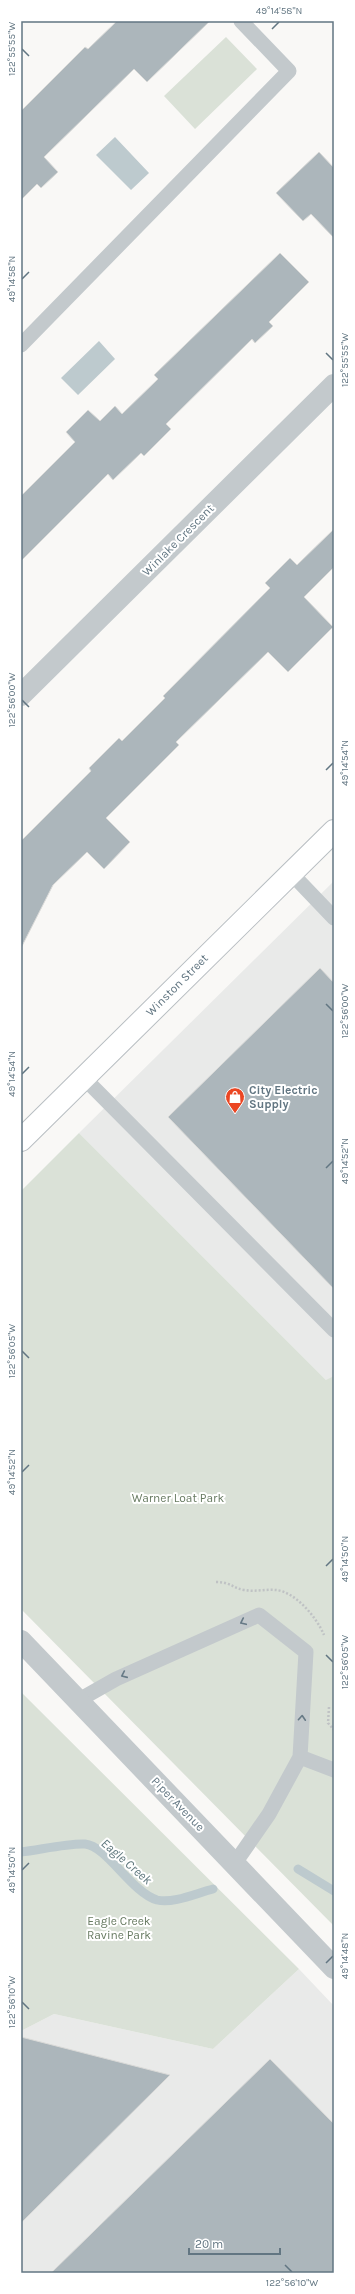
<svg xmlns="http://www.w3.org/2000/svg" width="355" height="2294" font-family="Karla,sans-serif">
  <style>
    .built { fill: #e9eae9 }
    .green { fill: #dae1d7 }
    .water { fill: #bdcace }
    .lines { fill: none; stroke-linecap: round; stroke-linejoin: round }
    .stream { stroke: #bdcace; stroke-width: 9 }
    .building { fill: #acb6bb; stroke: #dadad8 }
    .secondary-casing { stroke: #b8bec2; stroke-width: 24 }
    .path { stroke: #bfc2c4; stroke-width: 2.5; stroke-dasharray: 2 2; stroke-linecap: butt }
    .lane { stroke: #c3c9cc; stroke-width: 15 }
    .street { stroke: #c3c9cc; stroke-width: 22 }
    .secondary { stroke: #fff; stroke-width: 22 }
    .oneway { stroke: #677a86 }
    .ticks { fill: none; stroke: #627682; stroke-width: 1.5 }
    .labels { text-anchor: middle; stroke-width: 4; stroke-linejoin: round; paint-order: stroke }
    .street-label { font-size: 12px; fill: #627682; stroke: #fff }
    .poi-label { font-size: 12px; font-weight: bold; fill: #627682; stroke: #fff; text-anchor: start }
    .park-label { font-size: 12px; fill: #677a61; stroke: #fff }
    .water-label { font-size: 13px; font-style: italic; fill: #5d767c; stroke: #fff }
    .neatline { fill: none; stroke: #627682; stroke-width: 1.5 }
    .ticks-label { font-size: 10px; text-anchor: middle; fill: #627682 }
  </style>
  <rect width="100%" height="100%" fill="#f9f8f6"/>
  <!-- built -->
  <path class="built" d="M334,881v507l-255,-255z
    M299,1969l35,37v267h-313v-242l33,-17 159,35z"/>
  <!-- green -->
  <path class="green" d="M226,37l31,32 -62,60 -31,-33z
    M79,1133l247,247 8,-4v550l-313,-317v-418z
    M21,1692l278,277 -86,80 -159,-35 -33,17z"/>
  <!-- water -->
  <path class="water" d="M115,137l34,36 -18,17 -35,-35z
    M99,341l16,18 -37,36 -17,-17z"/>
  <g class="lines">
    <!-- stream -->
    <path class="stream" d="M21,1852c18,-2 47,-9 64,-8 22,2 46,48 72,56 16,4 40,-7 56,-11
      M298,1869l36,22"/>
  </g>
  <!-- building -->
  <path class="building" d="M117,21h93l-63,61 -13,-13 -90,88 14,15 -17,16 -4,-4 -16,16v-89l64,-64 3,2z
    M319,152l15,16v70l-23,-24 -8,7 -27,-28z
    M280,253l29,29 -40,40 4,4 -18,17 -3,-4 -86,85 5,5 -27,27 -3,-3 -28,27 -5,-6 -87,87v-65l54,-54 -9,-10 22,-22 12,11 15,-15 7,8 36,-35 -4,-4z
    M334,529v38l-30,30 29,30 -45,45 -20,-20 -92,90 3,3 -73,73 24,24 -26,27 -17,-17 -34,33 -32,63v-107l70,-70 -2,-3 30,-30 3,3 43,-43 -2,-2 107,-108 -5,-5 25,-25 7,7z
    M320,968l14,15v306l-166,-172z
    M21,2037l149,38 -149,148z
    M270,2059l64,65v149h-283z"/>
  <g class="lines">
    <!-- secondary casing -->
    <g class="secondary-casing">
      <path id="secondary" d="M21,1140l313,-309"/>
    </g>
    <!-- path -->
    <path class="path" d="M216,1582c15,0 18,7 29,8 10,2 21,-1 31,0 20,2 41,28 48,45
      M329,1707l-1,16 6,7"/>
    <!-- lane -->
    <path class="lane" d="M21,345l268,-274 -48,-50
      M291,873l43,45
      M84,1078l250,252
      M79,1700l37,-21 143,-64 47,37 -6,105 -31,57 -34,49
      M300,1757l34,13"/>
    <!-- street -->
    <path class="street" d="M21,695l313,-310
      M21,1641l313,327"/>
    <!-- secondary -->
    <use href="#secondary" class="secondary"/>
  </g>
  <!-- one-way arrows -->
  <defs><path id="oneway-chevron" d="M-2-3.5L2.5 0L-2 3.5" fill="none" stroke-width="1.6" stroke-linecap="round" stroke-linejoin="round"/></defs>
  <g class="oneway">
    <use href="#oneway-chevron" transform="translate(243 1622) rotate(155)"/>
    <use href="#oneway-chevron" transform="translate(124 1675) rotate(156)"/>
    <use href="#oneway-chevron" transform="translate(302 1718) rotate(-86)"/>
  </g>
  <!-- ticks -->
  <path class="ticks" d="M272,29l7,-7M22,49l7,7M22,279l7,-7M326,353l7,7M22,700l7,7M326,770l7,-7M326,1004l7,7M22,1074l7,-7M326,1168l7,-7M22,1351l7,7M22,1472l7,-7M326,1566l7,-7M326,1655l7,7M22,1870l7,-7M326,1963l7,-7M22,2002l7,7M285,2265l7,7"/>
  <!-- icons -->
  <defs>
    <g id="shop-pin" transform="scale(1)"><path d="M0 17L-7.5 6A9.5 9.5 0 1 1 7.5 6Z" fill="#eb4623" stroke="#fff"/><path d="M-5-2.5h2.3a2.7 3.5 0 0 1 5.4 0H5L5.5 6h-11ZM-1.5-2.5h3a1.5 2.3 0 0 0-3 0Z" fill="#fff"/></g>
  </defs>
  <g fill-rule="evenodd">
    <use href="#shop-pin" x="235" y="1097"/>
  </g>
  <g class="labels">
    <!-- street labels -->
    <g class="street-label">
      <text transform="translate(178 540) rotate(-45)" y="4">Winlake Crescent</text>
      <text transform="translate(177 985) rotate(-45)" y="4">Winston Street</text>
      <text transform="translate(178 1804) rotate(46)" y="4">Piper Avenue</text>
    </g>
    <!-- poi labels -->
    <g class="poi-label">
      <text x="249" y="1094">City Electric<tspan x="249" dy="14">Supply</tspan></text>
    </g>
    <!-- park labels -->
    <g class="park-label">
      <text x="178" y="1502">Warner Loat Park</text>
      <text x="119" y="1925">Eagle Creek<tspan x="119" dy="14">Ravine Park</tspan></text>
    </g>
    <!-- water labels -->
    <g class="water-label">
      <text transform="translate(127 1861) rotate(41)" y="5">Eagle Creek</text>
    </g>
  </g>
  <!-- border -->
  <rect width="355" height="2294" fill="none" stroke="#ffffff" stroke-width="44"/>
  <!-- scale -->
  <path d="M189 2248v6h91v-6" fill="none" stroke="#627682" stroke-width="2"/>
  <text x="195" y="2248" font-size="12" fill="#627682" stroke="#ffffff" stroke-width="3" paint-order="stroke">20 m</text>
  <rect x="22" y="22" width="311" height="2250" class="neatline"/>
  <g class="ticks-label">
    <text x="279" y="14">49°14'58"N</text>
    <text transform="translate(11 49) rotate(-90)" y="4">122°55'55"W</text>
    <text transform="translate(11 279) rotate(-90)" y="4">49°14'58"N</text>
    <text transform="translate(344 360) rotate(-90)" y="4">122°55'55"W</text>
    <text transform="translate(11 700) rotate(-90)" y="4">122°56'00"W</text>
    <text transform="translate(344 763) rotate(-90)" y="4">49°14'54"N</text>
    <text transform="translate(344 1011) rotate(-90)" y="4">122°56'00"W</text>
    <text transform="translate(11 1074) rotate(-90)" y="4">49°14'54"N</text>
    <text transform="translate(344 1161) rotate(-90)" y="4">49°14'52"N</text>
    <text transform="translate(11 1351) rotate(-90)" y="4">122°56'05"W</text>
    <text transform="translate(11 1472) rotate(-90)" y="4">49°14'52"N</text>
    <text transform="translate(344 1559) rotate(-90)" y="4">49°14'50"N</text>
    <text transform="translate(344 1662) rotate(-90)" y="4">122°56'05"W</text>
    <text transform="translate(11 1870) rotate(-90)" y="4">49°14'50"N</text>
    <text transform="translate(344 1956) rotate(-90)" y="4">49°14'48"N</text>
    <text transform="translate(11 2002) rotate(-90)" y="4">122°56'10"W</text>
    <text x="292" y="2286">122°56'10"W</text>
  </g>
</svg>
